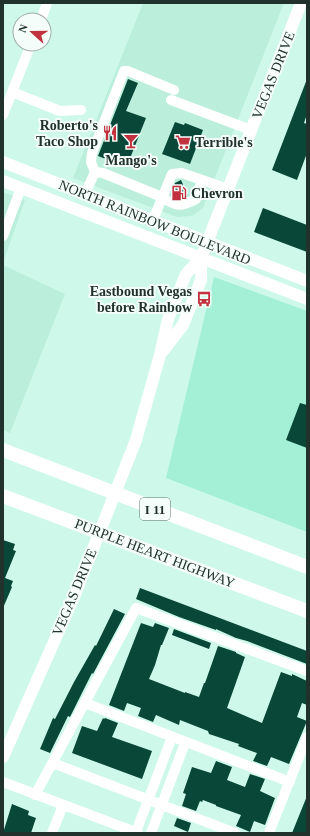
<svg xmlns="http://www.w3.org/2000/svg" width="310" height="836" font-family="Georgia,serif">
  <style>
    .built { fill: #bbefdc }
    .green { fill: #a4f0d7 }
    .building { fill: #094738 }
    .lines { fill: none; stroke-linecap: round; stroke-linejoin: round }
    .minor { stroke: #fff; stroke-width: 10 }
    .major { stroke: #fff; stroke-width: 12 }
    .highway { stroke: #fff; stroke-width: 14 }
    .labels { text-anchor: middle; stroke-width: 4; stroke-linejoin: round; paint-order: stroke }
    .shield { fill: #f5fdfa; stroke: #616f6a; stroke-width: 1 }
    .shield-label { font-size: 13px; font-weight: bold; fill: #21322c }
    .street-label { font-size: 14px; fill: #21322c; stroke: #f5fdfa }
    .poi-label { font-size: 14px; font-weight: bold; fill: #21322c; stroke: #f5fdfa; text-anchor: end }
  </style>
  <rect width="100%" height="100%" fill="#cef9ea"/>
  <!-- built -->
  <path class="built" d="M143,3h141l-81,205 -11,8 -15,1 -104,-39z
    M3,192l22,8 -22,63z
    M3,265l62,29 -55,139 -7,-3z"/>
  <!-- green -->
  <path class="green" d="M214,277l93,34v221l-141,-54z"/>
  <!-- building -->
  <path class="building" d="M128,79l10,4 -12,28 20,7 -19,48h-3l-26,-10z
    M307,79v35l-3,9 3,1v29l-10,27 -25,-10z
    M175,122l9,3 1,-2 18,7 -13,34 -28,-10z
    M181,180l7,16 -7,2h-4l-5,-2 -1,-3 4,-10z
    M263,208l44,17v27l-53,-20z
    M300,403l7,2v43l-21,-8z
    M3,540l12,4 -2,6 3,1 -11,27 8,3 -2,5 1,1 -9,21z
    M140,588l167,63v13l-60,-23 -11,-3 -20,-9v1l-37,-13 -43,-18z
    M114,609l11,5 -32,60 -1,-1 -22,44 -2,-1 -18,37 -10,-4 13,-31 2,1 19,-37 21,-37 1,1z
    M141,623l12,4 2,-4 14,5 -7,17h-1l-6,20 -6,14 36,14v-1l14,5 5,-14h1l13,-37 18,6v1l9,4 -18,51 35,15 19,-51 11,4v-2l15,7v24l-5,-2 -5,14 10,4 -18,43 -18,-7 -4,9 -14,-5 4,-8 -19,-7 1,-2 -30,-10 -1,-3 -28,-11 -1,5 -23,-10 -3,7 -15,-6 3,-8 -14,-5 -3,8 -15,-6z
    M174,629l37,14 -2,6 -37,-14z
    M103,718l1,1 1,-1 13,5 -6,14 40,14 -10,28 -70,-26 10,-27 15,5z
    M216,761l16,6 -5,13 18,7 5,-13 15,5 -5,12 15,7 -10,27 -11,-4 -4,11 -14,-6 5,-11 -25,-9v-1l-13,-5 -1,2 -2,-1 -4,10 -14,-5 4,-12 -3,-1 9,-26 19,6z
    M307,796v37h-15z
    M12,804l17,7 -1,4 8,3 -5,15h-28z
    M177,818l14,5 -3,9 -14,-6z"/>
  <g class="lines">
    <!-- minor -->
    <path class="minor" d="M41,20l6,-17
      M12,92l48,19 21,-1
      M171,100l80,30
      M3,115l28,-71
      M95,172l-4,-10 1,-9 32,-82h4l46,19
      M85,194l10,-22 8,1 59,24c14,10 19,10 34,2l6,-19
      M153,220l19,-46 10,-1 46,16
      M3,236l18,-48
      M85,703l205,79
      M53,763l182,70
      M3,782l135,51
      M35,795l101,-187 171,63
      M136,832l36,-95
      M52,833l11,-28
      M151,833l34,-90
      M269,833l38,-96"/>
    <!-- major -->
    <path class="major" d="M3,162l304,119
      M3,181l304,118
      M163,351l20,-26 18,-45v-22
      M3,757l73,-165 60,-152 24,-85 8,-36 18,-45 15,-16 100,-255"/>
    <!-- highway -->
    <path class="highway" d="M3,450l304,117
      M3,496l304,115"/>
  </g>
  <!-- icons -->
  <defs>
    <g id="restaurant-bare" transform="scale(1.2)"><path d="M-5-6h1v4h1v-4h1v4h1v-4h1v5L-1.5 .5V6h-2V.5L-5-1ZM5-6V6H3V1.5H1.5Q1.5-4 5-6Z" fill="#c2323e" stroke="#f5fdfa" stroke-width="2.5" paint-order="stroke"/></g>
    <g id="bar-bare" transform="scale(1.2)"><path d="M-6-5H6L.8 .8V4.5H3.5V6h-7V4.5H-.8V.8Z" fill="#c2323e" stroke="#f5fdfa" stroke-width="2.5" paint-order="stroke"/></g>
    <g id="supermarket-bare" transform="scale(1.2)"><path d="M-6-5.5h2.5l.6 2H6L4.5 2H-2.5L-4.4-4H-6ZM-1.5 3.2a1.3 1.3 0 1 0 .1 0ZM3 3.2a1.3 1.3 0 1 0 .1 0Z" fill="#c2323e" stroke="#f5fdfa" stroke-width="2.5" paint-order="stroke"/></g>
    <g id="fuel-bare" transform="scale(1.2)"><path d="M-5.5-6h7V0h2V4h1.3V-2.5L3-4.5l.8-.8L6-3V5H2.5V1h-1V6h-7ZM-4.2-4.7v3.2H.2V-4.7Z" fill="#c2323e" stroke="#f5fdfa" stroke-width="2.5" paint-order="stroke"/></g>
    <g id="bus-bare" transform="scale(1.2)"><path d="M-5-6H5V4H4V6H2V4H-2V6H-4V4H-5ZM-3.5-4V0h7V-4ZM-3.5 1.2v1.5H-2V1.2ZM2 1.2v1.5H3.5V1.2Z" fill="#c2323e" stroke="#f5fdfa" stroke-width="2.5" paint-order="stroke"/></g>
  </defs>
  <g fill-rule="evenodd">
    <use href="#restaurant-bare" x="110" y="133"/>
    <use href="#bar-bare" x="131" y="141"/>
    <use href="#supermarket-bare" x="183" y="142"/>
    <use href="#fuel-bare" x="179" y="193"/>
    <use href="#bus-bare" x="204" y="299"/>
  </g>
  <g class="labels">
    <!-- shield labels -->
    <rect class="shield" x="140" y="498" width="30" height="22" rx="3"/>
    <g class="shield-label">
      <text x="155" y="514">I 11</text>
    </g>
    <!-- street labels -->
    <g class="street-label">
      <text transform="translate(273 75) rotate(-68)" y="5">VEGAS DRIVE</text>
      <text transform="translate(155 222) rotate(22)" y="5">NORTH RAINBOW BOULEVARD</text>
      <text transform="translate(155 553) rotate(21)" y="5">PURPLE HEART HIGHWAY</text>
      <text transform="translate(74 592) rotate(-67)" y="5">VEGAS DRIVE</text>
    </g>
    <!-- poi labels -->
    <g class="poi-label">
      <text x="98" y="130">Roberto's<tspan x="98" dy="16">Taco Shop</tspan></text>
      <text x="195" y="147" text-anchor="start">Terrible's</text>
      <text x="131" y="165" text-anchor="middle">Mango's</text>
      <text x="191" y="198" text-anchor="start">Chevron</text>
      <text x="192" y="296">Eastbound Vegas<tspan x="192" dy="16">before Rainbow</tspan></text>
    </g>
  </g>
  <!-- border -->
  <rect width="310" height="836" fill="none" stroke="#21322c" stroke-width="8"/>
  <!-- north arrow -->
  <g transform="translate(32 32) rotate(291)"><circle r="19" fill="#f5fdfa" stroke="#a0aca8"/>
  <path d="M0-3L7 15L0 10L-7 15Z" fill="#c2323e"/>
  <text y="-6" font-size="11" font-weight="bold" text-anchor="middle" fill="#21322c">N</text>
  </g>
</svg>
